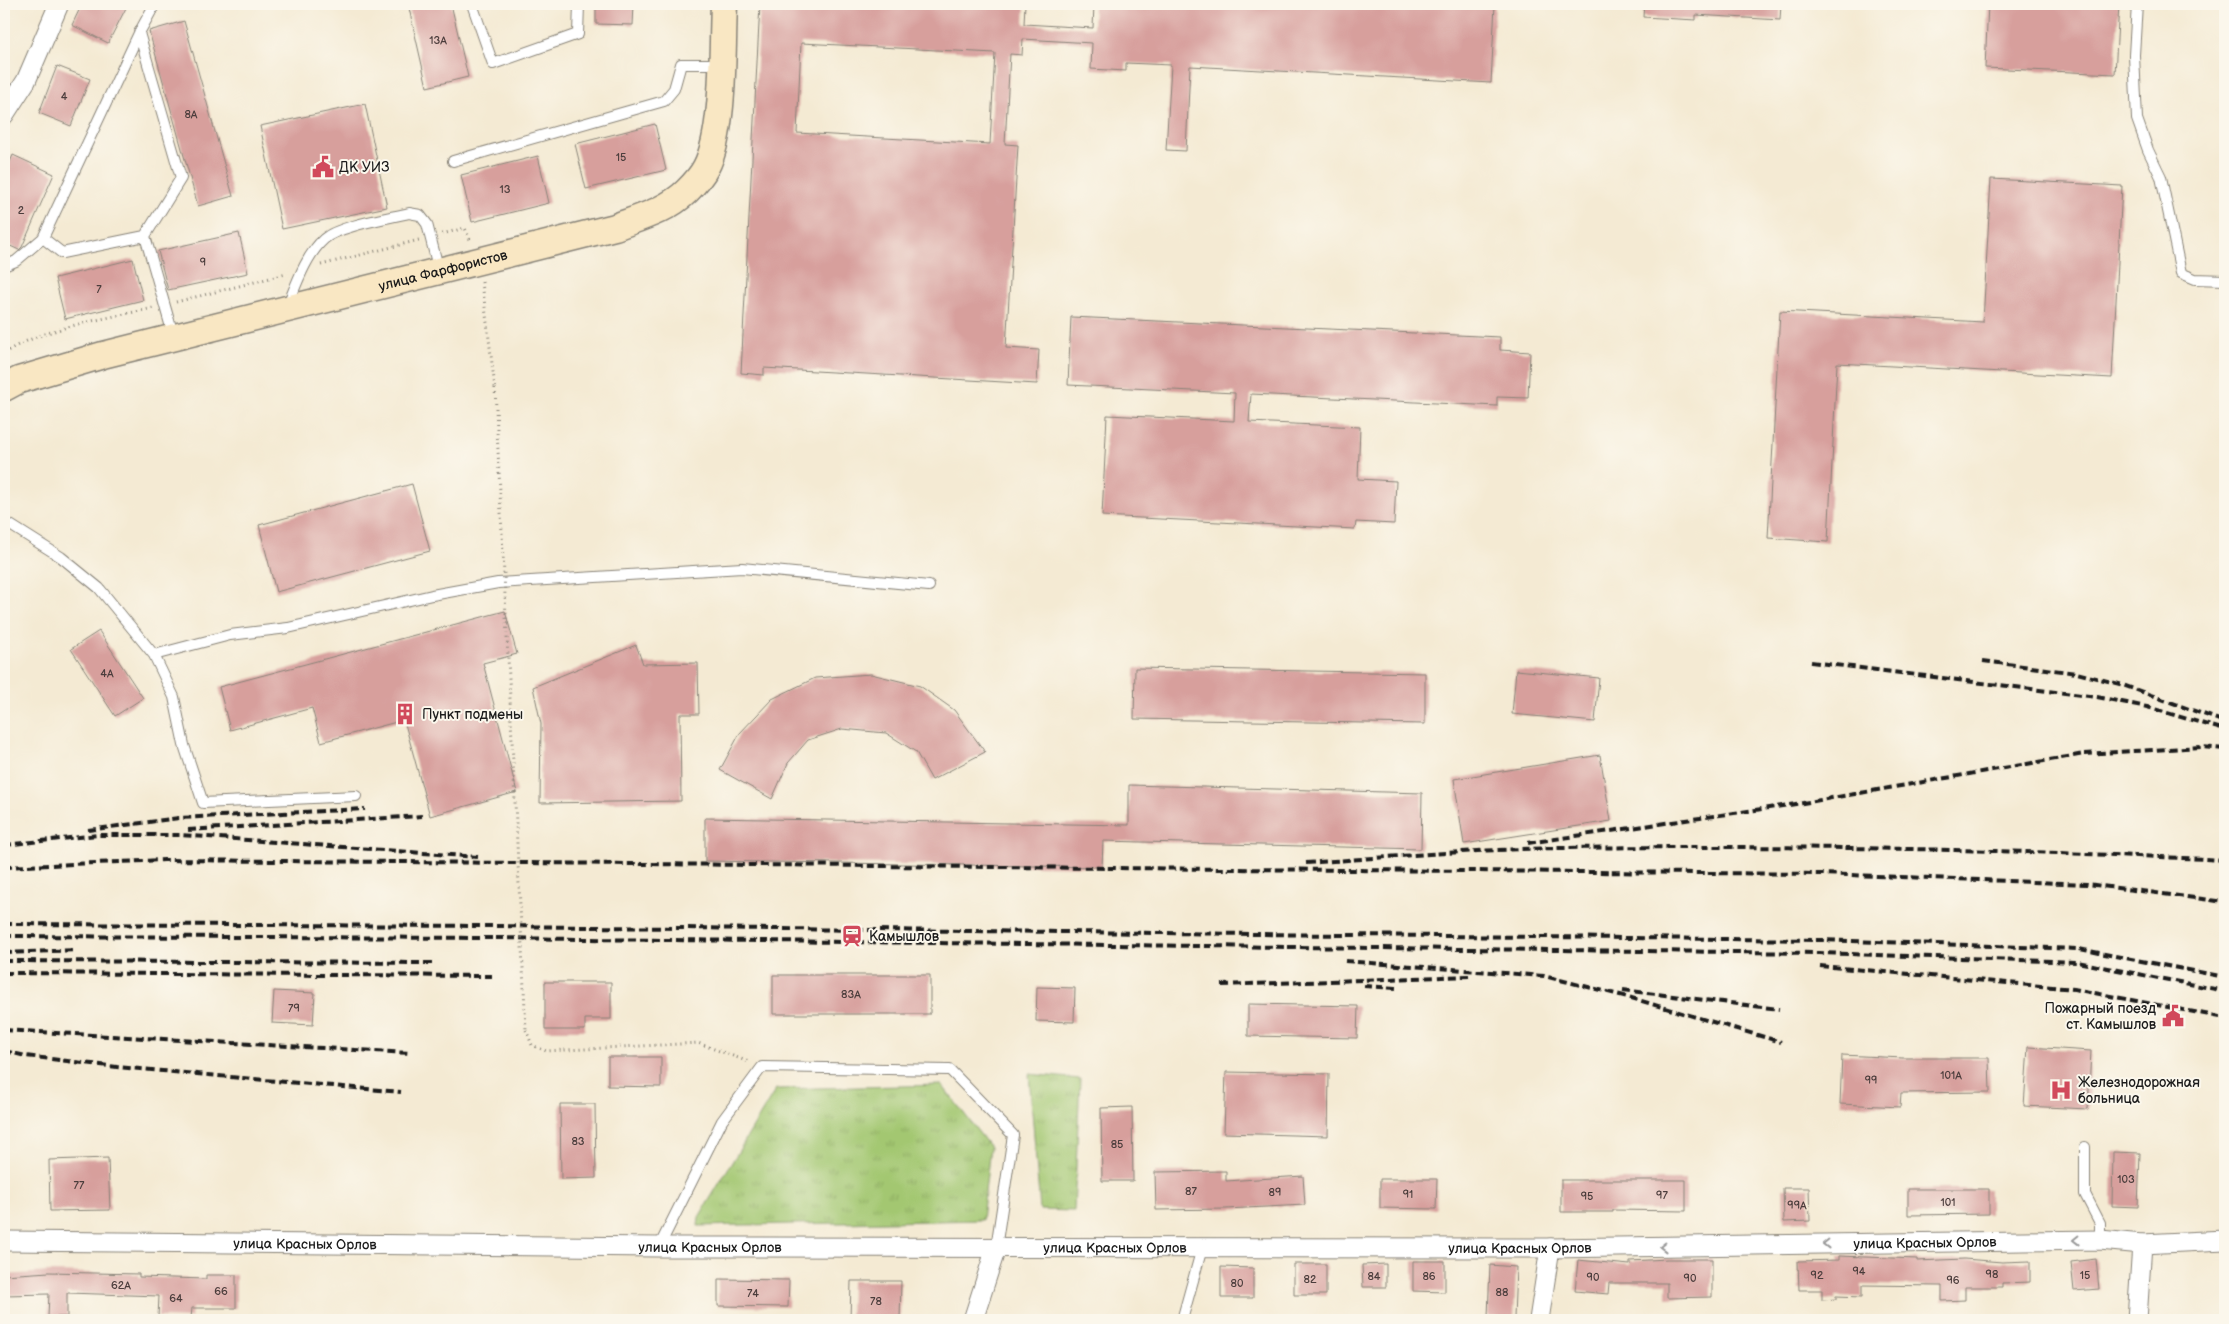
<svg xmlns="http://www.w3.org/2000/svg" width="2229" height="1324" font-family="'Balsamiq Sans',sans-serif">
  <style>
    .park { fill: url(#park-tufts); stroke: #607246 }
    .building { fill: #d79f9c; fill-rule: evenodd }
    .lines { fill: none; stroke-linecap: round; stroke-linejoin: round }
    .lane-casing { stroke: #888378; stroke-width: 12 }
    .street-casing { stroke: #888378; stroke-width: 21 }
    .secondary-casing { stroke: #888378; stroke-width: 29 }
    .path { stroke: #888378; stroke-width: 3; stroke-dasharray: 1 4; stroke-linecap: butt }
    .lane { stroke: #fff; stroke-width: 10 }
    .street { stroke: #fff; stroke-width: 19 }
    .secondary { stroke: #f9e7c3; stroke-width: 26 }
    .rail { stroke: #1c1c1c; stroke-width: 4; stroke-dasharray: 8 4; stroke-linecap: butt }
    .path-bridge { stroke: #888378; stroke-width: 3; stroke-dasharray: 1 4; stroke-linecap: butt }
    .oneway { stroke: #999 }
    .labels { text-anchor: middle; stroke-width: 4; stroke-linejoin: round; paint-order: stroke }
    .number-label { font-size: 11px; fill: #4b3d3c }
    .poi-label { font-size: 14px; fill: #1c1c1c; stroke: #fbf7ec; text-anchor: start }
    .street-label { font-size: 14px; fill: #1c1c1c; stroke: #fbf7ec }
  </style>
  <defs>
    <pattern id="park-tufts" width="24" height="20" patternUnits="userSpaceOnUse" patternTransform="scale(1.25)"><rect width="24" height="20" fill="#a3c771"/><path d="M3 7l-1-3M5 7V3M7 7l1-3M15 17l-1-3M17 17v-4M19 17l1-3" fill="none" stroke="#8caa61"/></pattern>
  </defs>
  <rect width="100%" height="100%" fill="#fbf7ec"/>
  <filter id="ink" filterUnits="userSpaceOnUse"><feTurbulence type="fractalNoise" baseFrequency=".02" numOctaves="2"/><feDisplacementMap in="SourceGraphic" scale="10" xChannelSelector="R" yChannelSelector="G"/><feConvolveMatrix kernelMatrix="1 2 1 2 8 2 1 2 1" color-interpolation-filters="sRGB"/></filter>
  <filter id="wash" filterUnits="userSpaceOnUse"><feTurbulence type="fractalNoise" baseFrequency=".0096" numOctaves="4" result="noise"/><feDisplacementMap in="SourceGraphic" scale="20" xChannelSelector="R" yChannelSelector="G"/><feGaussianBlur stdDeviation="1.12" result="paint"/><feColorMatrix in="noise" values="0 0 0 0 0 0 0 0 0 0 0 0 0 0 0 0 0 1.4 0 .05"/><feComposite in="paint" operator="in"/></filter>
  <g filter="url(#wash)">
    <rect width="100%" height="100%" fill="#f4ead3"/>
    <!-- park -->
    <path class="park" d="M1029,1074l51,5 -6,132 -34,-1z
      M942,1085l48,62 -8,73 -284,6 1,-9 77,-128z"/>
    <g id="blocks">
      <!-- building -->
      <path class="building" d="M82,4h46l-20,39 -36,-18z
        M408,4h43l17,73 -41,10z
        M596,4h38l-1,21 -37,-1z
        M760,4h265l-1,20 69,4 1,-24h401l-4,79 -301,-17 -4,85 -20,-1 5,-85 -45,-2v8l-35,-2 1,-26 -69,-4 -1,16 -12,-1 -5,90 13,1 -12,203 33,2 -2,34 -273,-16v7l-23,-2zM801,43l194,10 -5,91 -193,-11z
        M1644,4h137l-1,16 -84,-5v5l-53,-3z
        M1988,4h131l-4,70 -130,-6z
        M184,21l49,175 -35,10 -49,-175z
        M57,66l33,13 -19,47 -32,-13z
        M365,104l22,103 -105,22 -22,-103z
        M655,124l11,46 -80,19 -11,-45z
        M13,155l41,19 -32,73 -3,3 -15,-7v-67z
        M538,156l11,47 -77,19 -11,-47z
        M1991,179l131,7 -10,192 -275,-15 -9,179 -60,-4 12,-227 203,11z
        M239,233l9,40 -80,17 -10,-39z
        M133,259l10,41 -78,19 -10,-41z
        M1071,317l429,20v13l30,2 -2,46 -31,-1v9l-246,-12 -2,28 111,5 -2,52 38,2 -2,43 -38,-2 -1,7 -253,-13 5,-101 127,6 1,-28 -167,-8z
        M412,484l18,67 -154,41 -17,-67z
        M505,611l12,43 -34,9 34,129 -87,24 -26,-96 -83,22 -9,-34 -82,22 -11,-43z
        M99,631l44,67 -28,18 -44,-67z
        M636,645l7,19 55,-1 1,51h-19l1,87 -141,2 1,-79 -8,-37z
        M1135,668l290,5v51l-291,-5z
        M1516,670l83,8 -4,44 -83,-8z
        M871,674l49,12 34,24 31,42 -53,28 -16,-28 -30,-19 -44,-4 -34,11 -20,23 -16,36 -52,-29 20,-37 32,-34 43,-21z
        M1600,755l11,66 -147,23 -10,-65z
        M1129,785l293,8 -1,56 -318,-8 -1,26 -397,-6v-43l424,7z
        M773,975h157v39h-157z
        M545,982h66v37h-26v11h-40z
        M1037,987l38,1 -1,34 -38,-1z
        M274,991l41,2 -2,32 -41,-2z
        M1248,1004l110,2 -1,32 -109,-2z
        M2028,1047l63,4 -3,58 -64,-3z
        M1842,1055l61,3h86l1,34 -89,1 -1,14 -60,-3z
        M608,1057h53v30l-53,-1z
        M1226,1072l103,2 -1,62 -104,-3z
        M560,1104h35l1,74 -35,1z
        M1132,1107l1,74h-31l-1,-73z
        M2113,1152l27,1 -2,54 -26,-1z
        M108,1158l2,52 -60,1 -1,-51z
        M1226,1171v10l77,-5 2,29 -79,4 -70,1 -1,-38z
        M1380,1179h57l-1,30 -56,-1z
        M1561,1180h125v31l-73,-1v2h-52z
        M1783,1188h26l1,33 -26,1z
        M1908,1189h81v25l-81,1z
        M1839,1256l78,3v2l47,-2 38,3 28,-1v21l-28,1v4h-37v13l-23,1v-15l-80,-1v12l-26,-1v3l-14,1v-10h-23l-1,-29 41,-1z
        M1667,1259h45v38l-45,1v-15h-58l-1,11 -33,-3 3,-31 52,5v-4z
        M2096,1259l3,30 -25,2 -3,-29z
        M1413,1261h32v31l-32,-1z
        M1294,1264h32v31h-32z
        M1386,1264v23h-23l-1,-22z
        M1490,1265l26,2 -2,51 -26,-1z
        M1221,1267l32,1v30h-32z
        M49,1272l90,2v3l67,2v-4h30v33h-44l-1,10 -33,-1 1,-21 -92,-3v24h-19l1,-23 -44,1 -1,-20z
        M718,1279l71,1 -1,27 -70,-1z
        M851,1281h50l-1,39h-50z"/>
    </g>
  </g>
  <g filter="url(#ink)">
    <use href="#blocks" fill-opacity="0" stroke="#888378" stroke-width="1"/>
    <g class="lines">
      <!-- lane casing -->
      <g class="lane-casing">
        <path id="lane" d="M155,4l-16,29 42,145 -36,58 29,102
          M472,4l21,60 85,-30 1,-30
          M2137,4l-3,51 3,64 11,31 13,27 20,96 14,6 30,1
          M139,33l-96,205 19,15 83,-17
          M453,161l211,-60 10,-12 7,-25h41
          M4,266l12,-5 27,-23
          M287,307c9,-22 19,-52 37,-68 14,-13 65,-21 85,-26l11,2 7,9 12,47
          M4,521l57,36 38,31 55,67 20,42 10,48 19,58 153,-7
          M154,655l76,-20 58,-7 144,-33 66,-12 244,-15 187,18
          M2085,1147v47l15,29v17
          M659,1247l63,-126 40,-54 188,3 63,65 -17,113
          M1182,1320l20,-72"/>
      </g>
      <!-- street casing -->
      <g class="street-casing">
        <g id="street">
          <path d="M4,115l22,-34 33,-77"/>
          <path id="s1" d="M4,1241l655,6 891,1 550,-8 42,4 83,-4"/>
          <path d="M973,1320l23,-72"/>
          <path d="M1539,1320l11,-72"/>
          <path d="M2137,1320l5,-76"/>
        </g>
      </g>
      <!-- secondary casing -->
      <g class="secondary-casing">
        <g id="secondary">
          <path id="s2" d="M4,388l15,-8 84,-25 512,-128c24,-9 53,-17 72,-36 6,-6 15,-16 19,-24 19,-36 16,-121 18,-163"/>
        </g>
      </g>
      <!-- path -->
      <path class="path" d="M442,234l23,-6 6,14
        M321,265l98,-25
        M482,282l13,106
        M176,302l110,-28
        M4,353c41,-26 101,-34 149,-45
        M526,1030l6,15 14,6 152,-8 51,19"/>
      <!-- lane -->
      <use href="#lane" class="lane"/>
      <!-- street -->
      <use href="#street" class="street"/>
      <!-- secondary -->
      <use href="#secondary" class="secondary"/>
      <!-- rail -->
      <path class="rail" d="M1983,661l94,12 46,12 102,37
        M1811,662l286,35 50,10 78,23
        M88,830l91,-12 186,-9
        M188,830l234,-14
        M1528,843l275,-40 281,-49 118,-7 23,2
        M4,845l94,-10h82l298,22
        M1306,863c86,-6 172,-14 258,-15 220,-3 442,1 661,12
        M4,867l160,-7 1659,14 264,10 138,18
        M4,924l490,2 1327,14 258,9 146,28
        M4,936l490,2 1326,15 257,9 148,29
        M4,953l71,-3
        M4,961l429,2
        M1345,961l199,15 84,21 153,45
        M1820,966l254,23 151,29
        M4,973l488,3
        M1222,985l247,-9
        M1364,986l34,2
        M1623,990l156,19
        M4,1030l406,23
        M4,1051l22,5 91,11 284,25"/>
      <!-- path-bridge -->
      <path class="path-bridge" d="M495,388l31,642"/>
    </g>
    <!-- one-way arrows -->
    <defs><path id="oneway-chevron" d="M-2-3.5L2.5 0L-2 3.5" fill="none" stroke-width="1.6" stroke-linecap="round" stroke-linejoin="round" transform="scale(1.25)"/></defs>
    <g class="oneway">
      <use href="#oneway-chevron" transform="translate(2076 1240) rotate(179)"/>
      <use href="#oneway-chevron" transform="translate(1826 1244) rotate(179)"/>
      <use href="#oneway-chevron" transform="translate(1663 1247) rotate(179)"/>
    </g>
  </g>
  <!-- icons -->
  <defs>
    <g id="civic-bare" transform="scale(1.725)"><path d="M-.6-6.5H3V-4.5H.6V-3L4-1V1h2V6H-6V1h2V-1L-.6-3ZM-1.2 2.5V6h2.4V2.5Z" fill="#d1495b" stroke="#fbf7ec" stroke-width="2.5" paint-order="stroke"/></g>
    <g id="building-bare" transform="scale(1.725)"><path d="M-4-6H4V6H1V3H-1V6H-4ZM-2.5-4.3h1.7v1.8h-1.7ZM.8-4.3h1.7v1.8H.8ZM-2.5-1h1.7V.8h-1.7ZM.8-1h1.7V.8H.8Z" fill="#d1495b" stroke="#fbf7ec" stroke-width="2.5" paint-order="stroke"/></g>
    <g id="station-bare" transform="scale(1.725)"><path d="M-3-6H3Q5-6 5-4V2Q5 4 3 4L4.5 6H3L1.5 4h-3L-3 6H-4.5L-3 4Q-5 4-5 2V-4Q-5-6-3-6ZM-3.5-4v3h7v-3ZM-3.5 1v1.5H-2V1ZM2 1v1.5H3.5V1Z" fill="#d1495b" stroke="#fbf7ec" stroke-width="2.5" paint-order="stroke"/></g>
    <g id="hospital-bare" transform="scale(1.725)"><path d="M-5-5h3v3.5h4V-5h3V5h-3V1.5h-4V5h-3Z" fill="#d1495b" stroke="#fbf7ec" stroke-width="2.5" paint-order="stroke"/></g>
  </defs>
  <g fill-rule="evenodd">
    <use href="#civic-bare" x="323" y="167"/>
    <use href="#building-bare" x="405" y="714"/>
    <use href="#station-bare" x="852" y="936"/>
    <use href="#civic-bare" x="2173" y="1016"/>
    <use href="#hospital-bare" x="2061" y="1090"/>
  </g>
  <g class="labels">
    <!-- number labels -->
    <g class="number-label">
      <text x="438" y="44">13А</text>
      <text x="64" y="100">4</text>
      <text x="191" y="118">8А</text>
      <text x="621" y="161">15</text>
      <text x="505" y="193">13</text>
      <text x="21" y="214">2</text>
      <text x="203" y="266">9</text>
      <text x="99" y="293">7</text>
      <text x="107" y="677">4А</text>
      <text x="851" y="998">83А</text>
      <text x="294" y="1012">79</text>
      <text x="1951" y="1079">101А</text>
      <text x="1871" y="1084">99</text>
      <text x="578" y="1145">83</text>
      <text x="1117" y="1148">85</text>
      <text x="2126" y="1183">103</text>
      <text x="79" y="1189">77</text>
      <text x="1191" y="1195">87</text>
      <text x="1275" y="1196">89</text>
      <text x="1408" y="1198">91</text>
      <text x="1662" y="1199">97</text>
      <text x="1587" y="1200">95</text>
      <text x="1948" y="1206">101</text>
      <text x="1797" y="1209">99А</text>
      <text x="1859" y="1275">94</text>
      <text x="1992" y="1278">98</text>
      <text x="1817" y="1279">92</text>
      <text x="2085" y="1279">15</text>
      <text x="1374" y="1280">84</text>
      <text x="1429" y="1280">86</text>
      <text x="1593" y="1281">90</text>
      <text x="1690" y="1282">90</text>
      <text x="1310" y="1283">82</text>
      <text x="1953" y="1284">96</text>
      <text x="1237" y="1287">80</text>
      <text x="121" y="1289">62А</text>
      <text x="221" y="1295">66</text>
      <text x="1502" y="1296">88</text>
      <text x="753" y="1297">74</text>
      <text x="176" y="1302">64</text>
      <text x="876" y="1305">78</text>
    </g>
    <!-- poi labels -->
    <g class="poi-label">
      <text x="339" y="172">ДК УИЗ</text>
      <text x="422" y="719">Пункт подмены</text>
      <text x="869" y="941">Камышлов</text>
      <text x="2156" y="1013" text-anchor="end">Пожарный поезд<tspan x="2156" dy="16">ст. Камышлов</tspan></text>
      <text x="2078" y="1087">Железнодорожная<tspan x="2078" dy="16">больница</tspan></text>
    </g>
    <!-- street labels -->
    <g class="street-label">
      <text dy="5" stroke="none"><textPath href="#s2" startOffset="455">улица Фарфористов</textPath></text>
      <text dy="5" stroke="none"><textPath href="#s1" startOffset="1921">улица Красных Орлов</textPath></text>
      <text dy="5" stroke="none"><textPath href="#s1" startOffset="301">улица Красных Орлов</textPath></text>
      <text dy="5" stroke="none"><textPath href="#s1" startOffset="706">улица Красных Орлов</textPath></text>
      <text dy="5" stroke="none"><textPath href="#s1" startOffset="1111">улица Красных Орлов</textPath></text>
      <text dy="5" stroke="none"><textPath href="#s1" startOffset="1516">улица Красных Орлов</textPath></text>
    </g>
  </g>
  <!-- margin -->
  <rect width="2229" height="1324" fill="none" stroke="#fbf7ec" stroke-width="20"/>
</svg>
